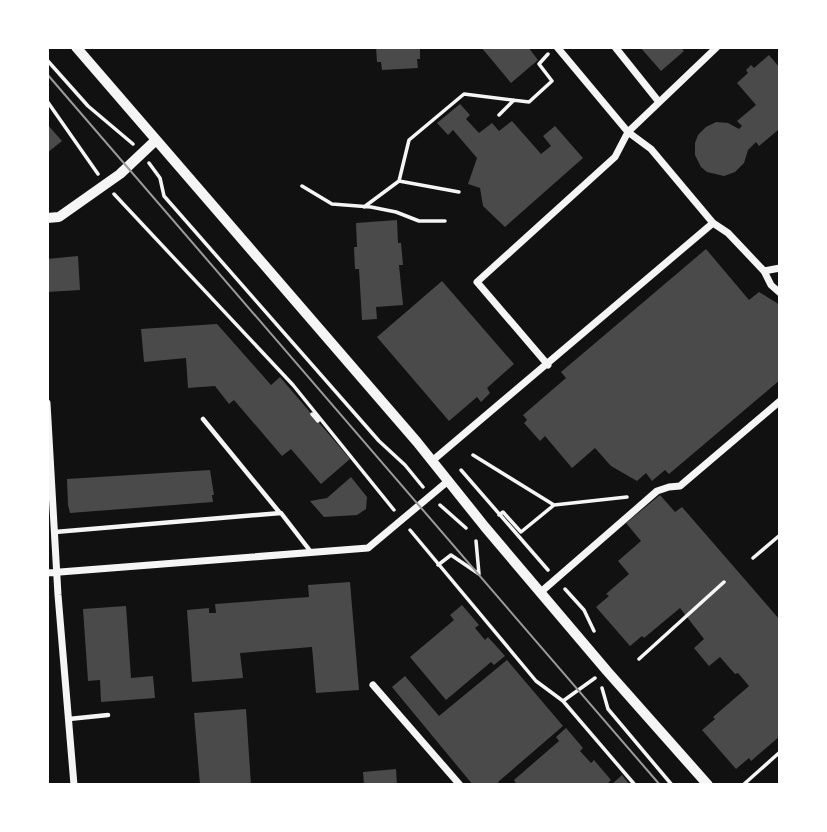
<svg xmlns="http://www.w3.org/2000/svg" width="827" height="832" font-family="Cabin,sans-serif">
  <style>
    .building { fill: #4a4a4a }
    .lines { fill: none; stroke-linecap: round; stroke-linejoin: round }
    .path { stroke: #f5f5f5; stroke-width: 3.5 }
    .service { stroke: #f5f5f5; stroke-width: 4.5 }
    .minor { stroke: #f5f5f5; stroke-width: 7 }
    .tertiary { stroke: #f5f5f5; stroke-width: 10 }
    .tram { stroke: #9a9a9a; stroke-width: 2 }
  </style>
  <rect width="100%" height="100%" fill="#111"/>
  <!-- building -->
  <path class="building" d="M376,47h44v12h-3l1,9 -36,2 -1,-8h-4z
    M481,47h47l10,13 -27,23z
    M640,47h40l4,4 -23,20z
    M769,55l11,13v64l-2,-2 -19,16 -3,-4 -8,8 -4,13 -9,9 -11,4 -17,-4 -6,-5 -6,-12v-12l3,-8 8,-8 10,-5 12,1 11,6 3,-3 -5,-5 19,-16 -19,-22 11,-10 -2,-3 5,-5 3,3z
    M460,104l10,11 -4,4 13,14 13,-10 7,8 13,-10 29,33 10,-8 -8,-10 12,-10 28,32 -78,69 -22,-21 -3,-18 -12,-4 9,-26 -24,-28 -5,5 -11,-12z
    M47,124l15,17 -15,12z
    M397,220l1,23h3l2,22h-4l4,40 -27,2 1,12 -15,1 -3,-51h-4l-1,-22h3l-1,-24z
    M706,249l43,51 10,-8 21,13v75l-111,94 -4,-4 -13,11 -6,-8 -9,8 -26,-15 -16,-18 -23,20 -27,-32 -5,5 -16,-18 3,-3 -4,-5 43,-37 -5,-6z
    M78,256l2,34 -33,2v-33z
    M442,281l72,83 -27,24 3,5 -9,9 -4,-5 -28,24 -72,-84z
    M217,324l54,61 9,-8 70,82 -29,25 -30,-35 -9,7 -48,-56 -5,4 -14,-18 -27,2 -2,-30 -42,4 -3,-33z
    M210,470l4,25h-2l1,7 -143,11 -2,-8 -1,-26z
    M351,477l16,20 -1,12 -9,6 -33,2 -14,-16 17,-3z
    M660,495l15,17 7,-5 98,113v116l-29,25 -2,-3 -13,11 -34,-39 13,-11 -2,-2 36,-31 -11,-13 -3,1 -15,-17 -11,9 -15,-18 10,-9 -24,-31 -36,30 -2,-2 -12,10 -34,-39 13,-11 -3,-2 23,-20 -11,-13 23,-20 -15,-18z
    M350,582l9,108 -43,3 -4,-46 -72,6 3,25 -51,4 -5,-72 22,-2v5h7l-1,-9 94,-7 -1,-12z
    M462,605l17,20 -4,3 10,12 3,-3 17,19 -11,9 -3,-3 -45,38 -36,-43 44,-37 -4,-5z
    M126,606l5,72 22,-2 2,22 -54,4 -1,-22 -12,1 -5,-72z
    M507,660l56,66 -65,56 2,3h-27l-81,-98 13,-11 34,40z
    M246,709l5,76h-51l-6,-72z
    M566,728l17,20 -3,3 11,12 3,-3 17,20 -5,5h-89l-3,-5 45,-39 -3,-4z
    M396,769l1,16h-33l-1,-13z
    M622,775l8,10h-19z"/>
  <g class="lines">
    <!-- path -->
    <path class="path" d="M47,60l41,46 45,38
      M47,101l51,73
      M499,115l15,-15
      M149,163l11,15 4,18 215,245 26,24 18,22
      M399,181l60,11
      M302,186l30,18 39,3 25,5 23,9h26
      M114,194l179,191 101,125
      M364,207l35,-26 10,-41 55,-46 65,8 23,-21 -13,-17 9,-10
      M312,414l6,7
      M473,455l81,50
      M461,470l87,100
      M440,505l26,23
      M499,515l4,-3 18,20 33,-27 73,-8
      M410,530l126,151 27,20 72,84
      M753,558l27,-23
      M438,565l13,-10 28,19 -3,-33
      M565,589l19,21 10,21
      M639,659l85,-77
      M602,688l6,21 64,76
      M563,701l32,-23
      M743,785l37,-33"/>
    <!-- service -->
    <path class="service" d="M203,419l77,94
      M55,532l226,-19 30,39
      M69,719l39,-4"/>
    <!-- minor -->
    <path class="minor" d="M557,47l71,85 23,17 62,74 15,10 36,38 7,14 9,8
      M615,47l44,55
      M764,271l16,-3
      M548,365l-71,-83 138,-125 13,-25 89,-85
      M47,403l11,192 16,190
      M432,461l281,-238
      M47,573l321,-25 80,-67
      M542,591l115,-100 12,-4 11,-1 100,-85
      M373,685l87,100"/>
    <!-- tertiary -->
    <path class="tertiary" d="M76,47l341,395 68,85 122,144 101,114
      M47,218l12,-1 61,-43 36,-34"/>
    <!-- tram -->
    <path class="tram" d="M47,74l613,711"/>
  </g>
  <!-- border -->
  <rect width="827" height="832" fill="none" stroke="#ffffff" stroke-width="98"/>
</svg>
